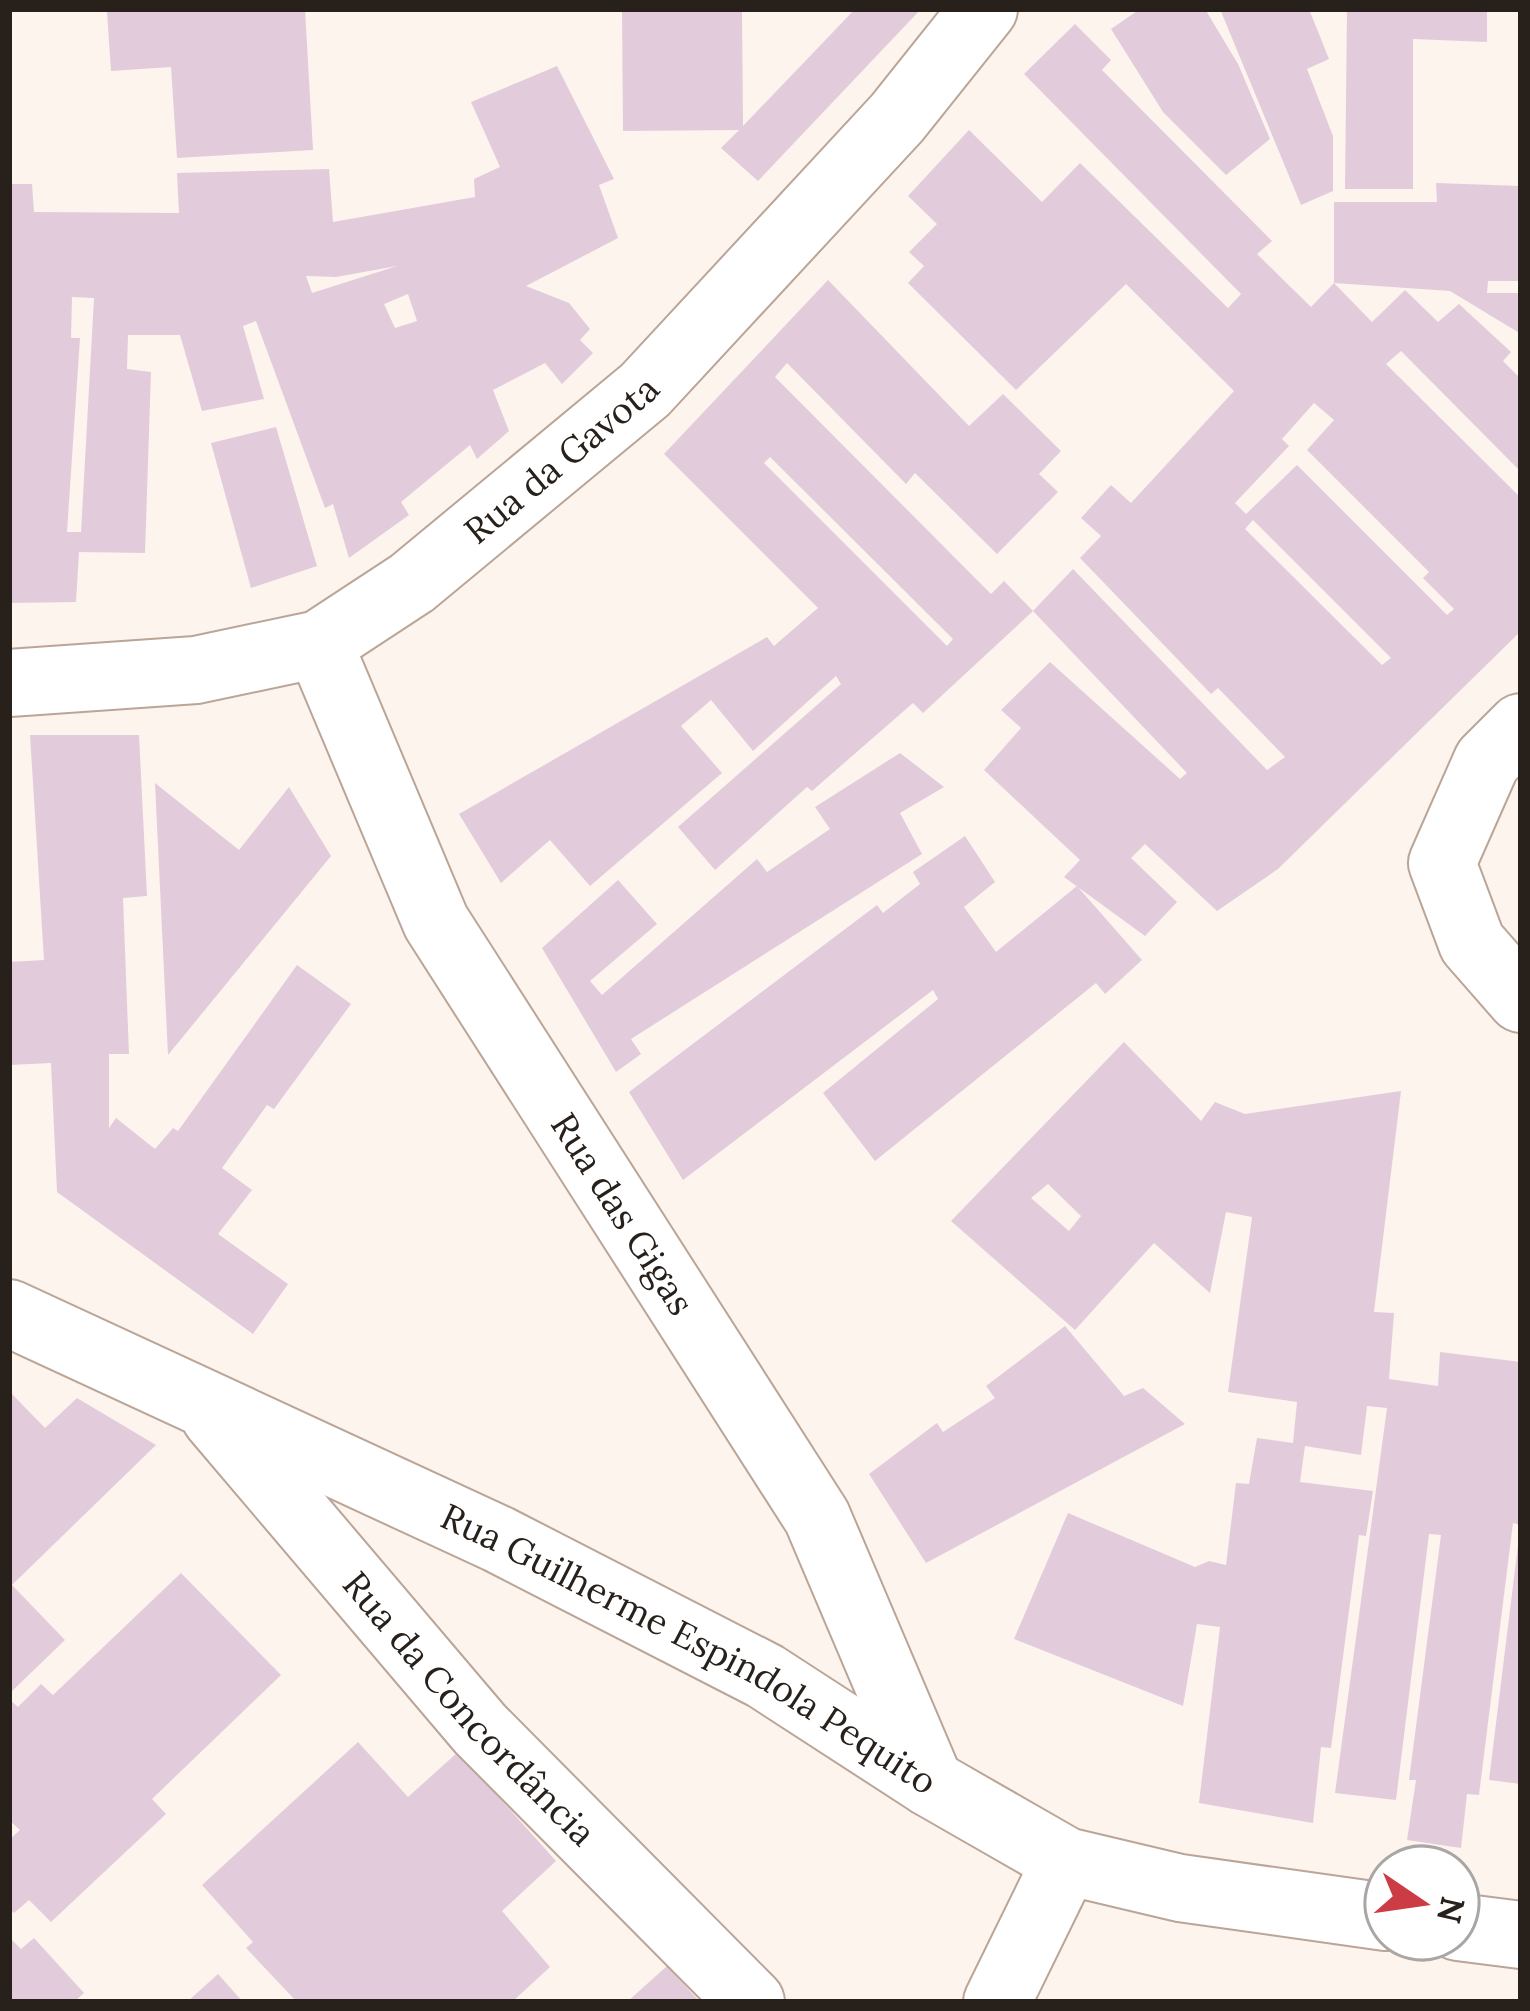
<svg xmlns="http://www.w3.org/2000/svg" width="1530" height="2011" font-family="Lora,serif">
  <style>
    .building { fill: #e2ccdc; fill-rule: evenodd }
    .lines { fill: none; stroke-linecap: round; stroke-linejoin: round }
    .minor-casing { stroke: #baa597; stroke-width: 70 }
    .minor { stroke: #fff; stroke-width: 66 }
    .labels { text-anchor: middle; stroke-width: 12; stroke-linejoin: round; paint-order: stroke }
    .street-label { font-size: 36px; fill: #28201a; stroke: #fff }
  </style>
  <rect width="100%" height="100%" fill="#fdf4ee"/>
  <!-- building -->
  <path class="building" d="M126,9h179l8,141 -136,8 -6,-91 -60,4 -4,-59z
    M622,9h120l1,117 112,-117h66l-163,172 -37,-33 18,-18 -116,1z
    M1140,9h65l33,55 32,75 -44,36 -63,-63 -52,-83z
    M1220,9h89l20,50 -22,10 26,67v55l-32,14z
    M1347,9h140v33l-74,-3v150h-68z
    M1075,24l36,36 -9,10 170,171 -15,13 54,53 23,-24 38,39 33,-32 33,32 21,-18 52,48 -8,9 18,18v93l-120,-121 -15,13 135,134v133l-243,238 -61,42 -72,-67 -14,14 46,44 -32,34 -81,-59 16,-17 -96,-90 37,-42 -20,-18 49,-48 130,117 7,-6 -154,-162 -110,102 -10,-10 -101,88 -5,-4 -92,83 -37,-43 163,-143 -5,-8 -83,75 -42,-51 -30,26 41,47 -132,113 -40,-46 -49,43 -42,-69 308,-177 7,9 44,-38 -154,-154 164,-174 141,146 34,-32 58,57 -22,23 19,18 -61,62 -82,-81 -9,11 -119,-121 -12,14 216,217 13,-13 29,30 40,-42 194,201 18,-13 -67,-69 -7,6 -131,-136 21,-22 -20,-18 30,-33 20,18 103,-112 -108,-107 -110,106 -108,-107 16,-17 -15,-14 28,-28 -29,-28 61,-66 73,72 38,-39 148,145 13,-14 -217,-220zM1314,403l20,17 -27,30 122,122 -6,6 31,31 -7,6 -150,-150 -51,49 -11,-11 54,-57 -7,-7zM770,457l183,182 -6,7 -183,-183zM1253,520l138,138 -9,7 -137,-136z
    M557,66l57,113 -15,6 19,53 -92,48 43,17 21,26 -10,11 13,13 -31,31 -17,-21 -52,27 16,41 -32,28 -7,-14 -69,57 8,13 -60,43 -16,-54 -8,4 -69,-187 -13,5 21,73 -62,12 -22,-76h-52l-1,34 24,3 -6,181 -66,-1 -3,50 -67,1v-419h23l2,28 145,1 -2,-40 152,-4 4,53 142,-25 -1,-18 26,-12 -29,-65zM397,266l-85,27 -6,-17 30,1zM408,294l9,27 -22,7 -11,-24zM72,297l22,1 -13,234h-14l13,-194h-9z
    M1436,183l85,3v95h-33l-1,12h34v41l-71,-43 -116,-8v-81h103z
    M276,427l41,139 -66,22 -40,-145z
    M30,735h109l8,161 -24,2 6,156h-20v74l7,-10 39,31 18,-21 5,3 119,-166 54,39 -77,105 -7,-4 -45,63 30,22 -34,44 70,50 -35,50 -196,-142 -6,-129 -42,2v-103l35,-2z
    M900,753l44,34 -44,26 22,41 -291,185 10,15 -25,18 -74,-124 76,-68 39,44 -67,57 12,14 155,-136 10,13 63,-43 -15,-22z
    M155,783l84,67 50,-63 42,69 -163,199z
    M965,836l30,46 -31,25 32,45 81,-66 65,74 -37,34 -9,-11 -221,178 -52,-68 115,-94 -5,-9 -250,190 -54,-88 248,-187 6,8 37,-29 -7,-12z
    M1124,1042l77,79 14,-19 30,12 156,-23 -27,221 20,1 -5,66 49,7 2,-34 81,10v163l-8,-2 -34,272 -12,-1 -6,54 -54,-8 9,-60h-7l32,-245 -12,-1 -33,266 -61,-7 52,-385 -20,-2 -6,49 -56,-9 -5,36 73,9 -7,45 -7,-1 -28,213 -10,-1 -8,76 -114,-20 21,-176 -23,-3 -14,82 -169,-67 54,-126 127,54 14,-6 17,4 10,-82 13,1 8,-46 36,5 4,-41 -69,-10 24,-175 -26,-5 -16,81 -56,-50 -79,87 -124,-109zM1048,1184l33,32 -12,15 -38,-33z
    M1065,1326l59,70 19,-8 42,36 -259,139 -57,-89 68,-51 6,9 52,-34 -9,-12z
    M9,1391l36,37 32,-30 79,47 -144,140 53,55 -56,54z
    M1518,1545l3,1v238l-32,-4z
    M181,1573l100,102 -129,124 14,15 -115,108 -22,-22 -15,13 -5,-5v-68l11,-10 -11,-10v-121l9,8 23,-23 12,11z
    M358,1742l50,55 50,-45 98,109 -54,50 48,56 -38,35h-215l-51,-54 7,-6 -51,-57z
    M9,1937l12,12 13,-11 50,55 -10,9h-65z
    M667,1966l33,36h-73z
    M218,1974l25,28h-56z"/>
  <g class="lines">
    <!-- minor casing -->
    <g class="minor-casing">
      <g id="minor">
        <path id="s1" d="M319,644l117,278 381,595 113,266"/>
        <path id="s2" d="M9,683l187,-13 123,-26 93,-61 233,-193 252,-272 87,-109"/>
        <path d="M1521,727l-34,34 -45,102 30,80 49,56"/>
        <path id="s3" d="M9,1313l489,226 267,137 165,107 136,78 114,27 206,29"/>
        <path id="s4" d="M215,1417l265,312 271,273"/>
        <path d="M1458,1927l63,8"/>
        <path d="M997,2002l69,-141"/>
      </g>
    </g>
    <!-- minor -->
    <use href="#minor" class="minor"/>
  </g>
  <g class="labels">
    <!-- street labels -->
    <g class="street-label">
      <text dy="13" stroke="none"><textPath href="#s2" startOffset="618">Rua da Gavota</textPath></text>
      <text dy="13" stroke="none"><textPath href="#s1" startOffset="648">Rua das Gigas</textPath></text>
      <text dy="13" stroke="none"><textPath href="#s3" startOffset="759">Rua Guilherme Espindola Pequito</textPath></text>
      <text dy="13" stroke="none"><textPath href="#s4" startOffset="387">Rua da Concordância</textPath></text>
    </g>
  </g>
  <!-- border -->
  <rect width="1530" height="2011" fill="none" stroke="#28201a" stroke-width="24"/>
  <!-- north arrow -->
  <g transform="translate(1422 1903) rotate(103)"><circle r="57" fill="#ffffff" stroke="#a9a6a3" stroke-width="3"/>
  <path d="M0-9L21 45L0 30L-21 45Z" fill="#cc3c45"/>
  <text y="-18" font-size="33" font-weight="bold" text-anchor="middle" fill="#28201a">N</text>
  </g>
</svg>
